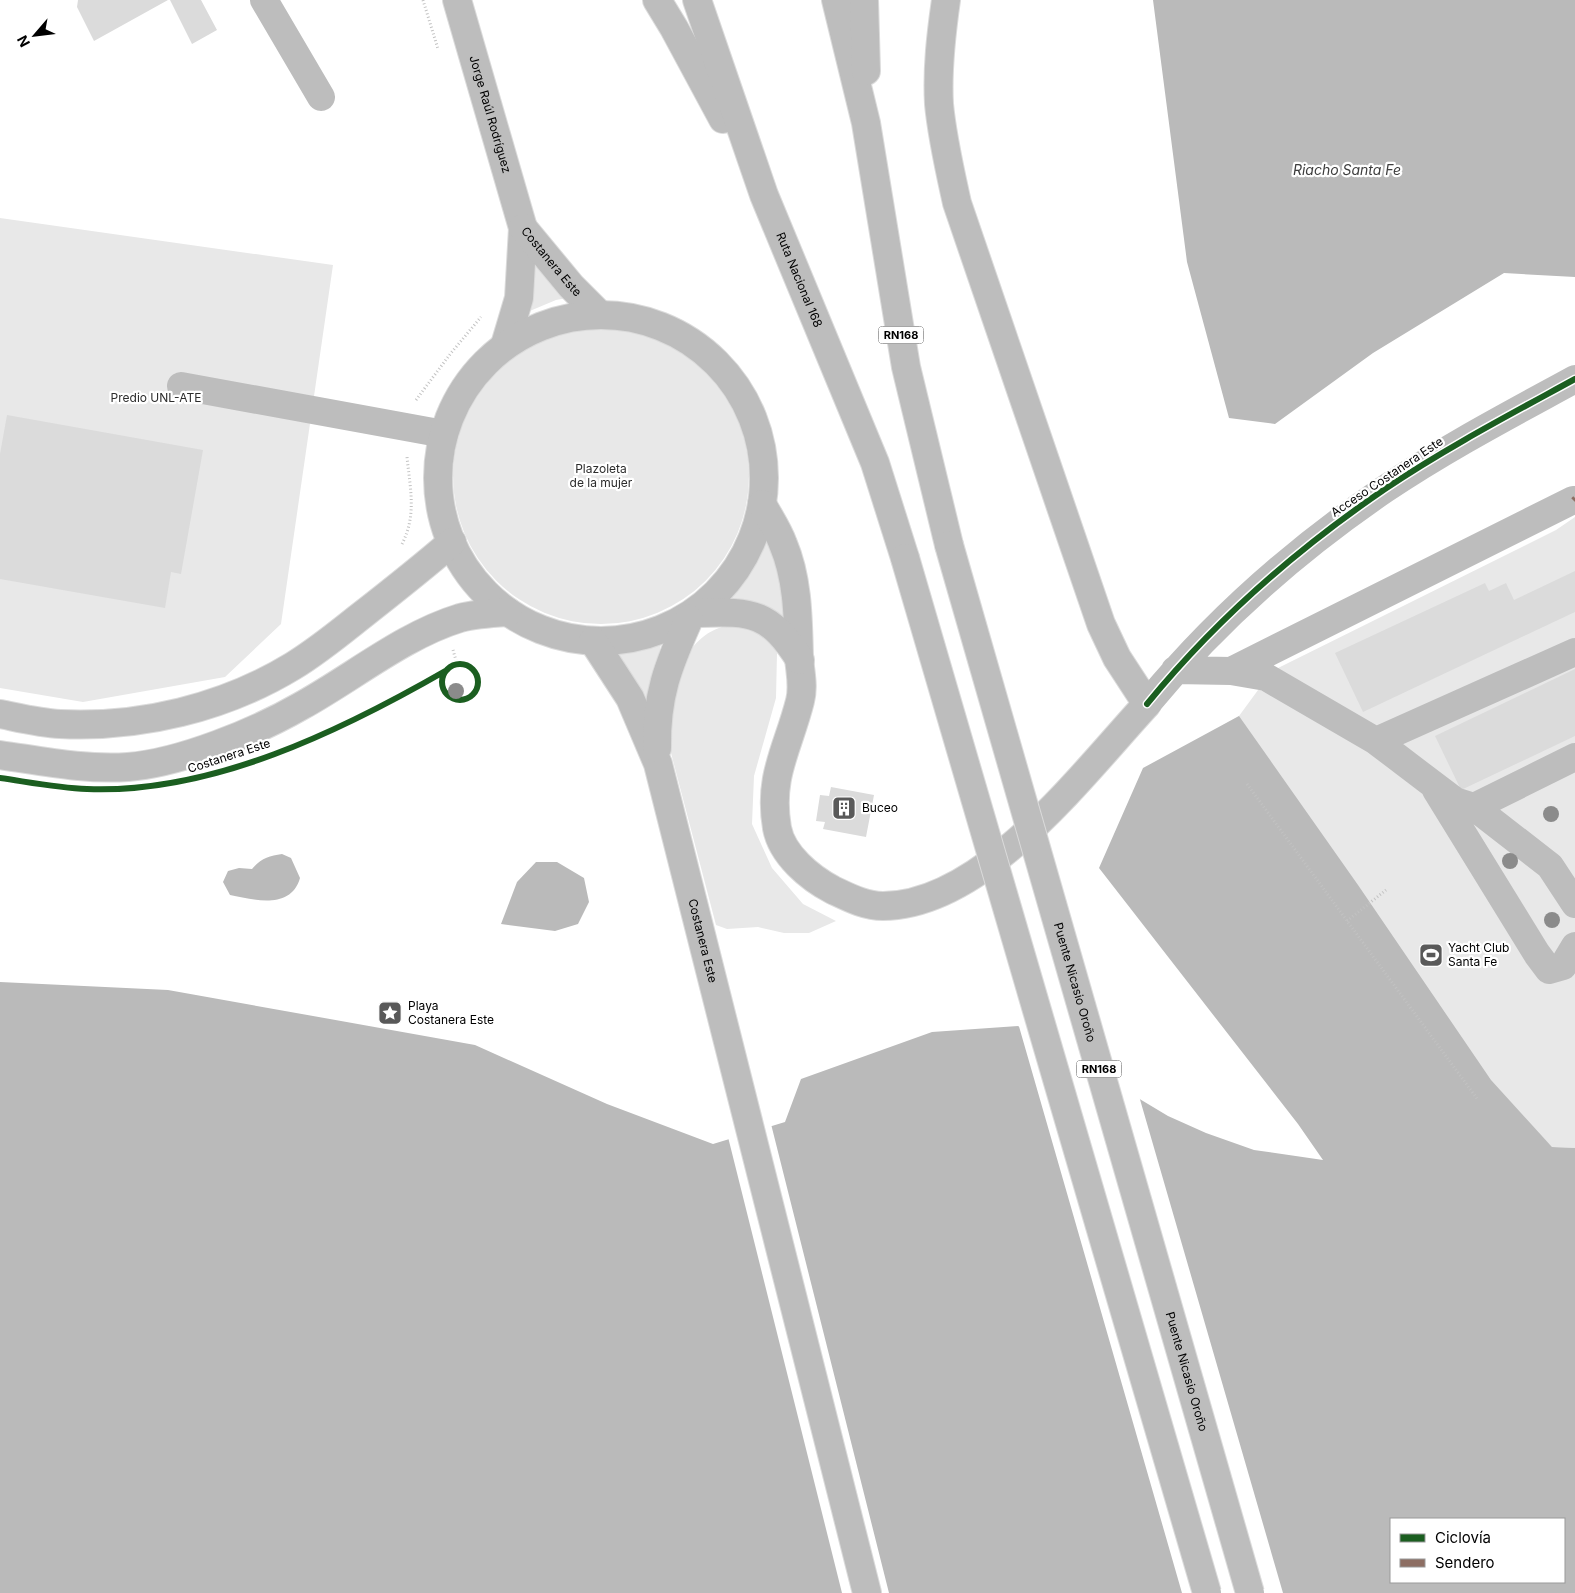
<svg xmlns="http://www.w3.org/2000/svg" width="1575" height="1593" font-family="Inter,sans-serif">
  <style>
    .green { fill: #e8e8e8 }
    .water { fill: #bababa; fill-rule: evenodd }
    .pier { fill: #fff }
    .building { fill: #dbdbdb }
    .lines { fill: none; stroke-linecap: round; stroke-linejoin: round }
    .major-casing { stroke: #dbdbdb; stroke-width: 30 }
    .highway-casing { stroke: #dbdbdb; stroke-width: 30 }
    .path { stroke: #c2c2c2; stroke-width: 3; stroke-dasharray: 1 2.5; stroke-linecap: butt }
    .minor { stroke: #bdbdbd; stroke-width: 28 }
    .major { stroke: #bdbdbd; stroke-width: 28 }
    .highway { stroke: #bdbdbd; stroke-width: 28 }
    .highway-bridge-casing { stroke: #dbdbdb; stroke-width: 30; stroke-linecap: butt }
    .highway-bridge { stroke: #bdbdbd; stroke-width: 28 }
    .quiet { stroke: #8d6e63; stroke-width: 5; stroke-dasharray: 10 5; stroke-linecap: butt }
    .cycleway-casing { stroke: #fff; stroke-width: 9 }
    .cycleway { stroke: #1b5e20; stroke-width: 6 }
    .tree { fill: #8b8b8b }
    .labels { text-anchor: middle; stroke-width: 4.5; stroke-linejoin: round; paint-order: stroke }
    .shield { fill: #fff; stroke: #4c4c4c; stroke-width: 1 }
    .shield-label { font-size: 11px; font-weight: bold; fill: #000 }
    .street-label { font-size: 12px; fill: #000; stroke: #fff }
    .park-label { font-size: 12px; fill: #2c2c2c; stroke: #fff }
    .poi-label { font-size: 12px; fill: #000; stroke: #fff; text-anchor: start }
    .water-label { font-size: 14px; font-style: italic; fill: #3d3d3d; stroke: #fff }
  </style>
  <rect width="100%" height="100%" fill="#fff"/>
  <!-- green -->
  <path class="green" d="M0,218l333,47 -52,359 -56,53 -142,25 -83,-14z
    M534,259l38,38 -16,3 -31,13z
    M453 476a148 148 0 1 1 296 0a148 148 0 1 1-296 0Z
    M1575,517v631l-23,-1 -395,-384 82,-47 33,-45 284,-141z
    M770,535l20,90c-18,-19 -38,-19 -62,-22z
    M742,625l15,4 11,9 9,15 -1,45 -22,78 -2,48 20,44 31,36 33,17 -27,12h-25l-26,-6 -31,2 -11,-4 -45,-172c-4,-41 3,-112 51,-126 6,-2 14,-1 20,-2z
    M661,644l-13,71 -38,-60z"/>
  <!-- water -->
  <path class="water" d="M1153,0h422v277l-71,-4 -131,80 -98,71 -46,-6 -42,-156z
    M1239,716l119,169 133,195 61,67 23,1v445h-1575v-611l168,8 307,55 132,59 106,40 72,-22 16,-43 131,-47 86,-6 150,90 38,17 48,17 69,10 -25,-36 -199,-256 44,-100zM1391,1519h173v63h-173z
    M282,854l9,4 9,20c-9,32 -46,22 -70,17l-7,-13 5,-11 11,-3 13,1c9,-11 17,-13 30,-15z
    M536,862h21l27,16 5,24 -11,22 -23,7 -54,-7 16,-42z"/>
  <!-- pier -->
  <path class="pier" d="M1018,1023l121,73 144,497h-101z
    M771,1124l118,469h-47l-114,-456z"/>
  <!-- building -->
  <path class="building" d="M78,0h90l-74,41 -17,-34z
    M170,0h31l16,30 -25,14z
    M7,415l196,35 -22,124 -10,-2 -6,36 -165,-29v-125z
    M1575,571v41l-212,100 -28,-59 150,-70 4,8 17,-8 8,17z
    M1575,669v67l-114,54 -26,-54z
    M831,787l43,8 -8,42 -43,-8 2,-7 -9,-1 4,-26 9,1z"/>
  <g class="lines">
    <!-- major casing -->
    <g class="major-casing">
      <g id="major">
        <path id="s1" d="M457,0l66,228 -4,70 -14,47"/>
        <path id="s2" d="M523,228l48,58 28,28"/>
        <circle cx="601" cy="478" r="163"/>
        <path d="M762,504c7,13 16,26 21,40 15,35 15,75 16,113 1,15 5,29 1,44 -12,48 -32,75 -23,127 5,27 33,50 56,62 17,8 32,16 50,16 101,0 201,-134 264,-202l-30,-46 -16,-34 -144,-421c-7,-32 -15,-66 -18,-99 -2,-35 2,-69 7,-104"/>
        <path d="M700,613c53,-2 70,0 100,47"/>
        <path id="s3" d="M593,641l37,57 28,66 209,829"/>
        <path d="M0,714c20,4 40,9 60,10 80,4 164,-16 233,-58 23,-14 44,-31 64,-47 32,-25 64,-50 95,-77"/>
        <path d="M657,748c-1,-52 11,-82 32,-129"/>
        <path d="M0,755c42,6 85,15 128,12 52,-4 128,-35 173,-61 51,-28 103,-71 159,-88 15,-4 32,-5 48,-6"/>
      </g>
    </g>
    <!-- highway casing -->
    <g class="highway-casing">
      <g id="highway">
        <path d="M657,0l17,28 49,91"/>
        <path id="s4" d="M697,0l67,195 111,268 30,95"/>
        <path d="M836,0l30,123 40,244 43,178"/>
        <path d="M864,0l2,71"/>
      </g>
    </g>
    <!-- path -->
    <path class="path" d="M423,0l15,49
      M416,400l35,-47 30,-36
      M402,544c15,-29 8,-56 5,-87
      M453,650l4,14
      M1247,784l231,316
      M1347,921l39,-31"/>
    <!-- minor -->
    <path class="minor" d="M264,0l57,97
      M181,386l263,48
      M1175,670l56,1 35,6 110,64 79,60 19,6 101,-50
      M1231,671l342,-171
      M1147,704c67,-82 150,-155 238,-215 61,-41 126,-75 190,-110
      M1376,741l199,-89
      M1436,790l101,164 12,16 14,-4 12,-20
      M1474,807l76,59 25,38"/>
    <!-- major -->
    <use href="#major" class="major"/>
    <!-- highway -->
    <use href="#highway" class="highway"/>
    <!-- highway-bridge casing -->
    <g class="highway-bridge-casing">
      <g id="highway-bridge">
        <path id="s5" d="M949,545l301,1048"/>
        <path d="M905,558l302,1035"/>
      </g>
    </g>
    <!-- highway-bridge -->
    <use href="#highway-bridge" class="highway-bridge"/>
    <!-- quiet -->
    <path class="quiet" d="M1573,500l2,-2"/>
    <!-- cycleway casing -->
    <g class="cycleway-casing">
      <path id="cycleway" d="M442 682a18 18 0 1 1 36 0a18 18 0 1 1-36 0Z
        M1147,704c67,-82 150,-155 238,-215 61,-41 126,-75 190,-110
        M0,778c28,4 58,10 87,11 125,5 254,-58 360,-119"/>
    </g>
    <!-- cycleway -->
    <use href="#cycleway" class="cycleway"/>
  </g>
  <!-- trees -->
  <g class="tree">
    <circle cx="456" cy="691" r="8"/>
    <circle cx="1551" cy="814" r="8"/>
    <circle cx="1510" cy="861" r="8"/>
    <circle cx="1552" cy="920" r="8"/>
  </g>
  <!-- icons -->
  <defs>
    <g id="building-square" transform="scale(1.25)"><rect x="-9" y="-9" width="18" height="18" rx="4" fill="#595959" stroke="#fff"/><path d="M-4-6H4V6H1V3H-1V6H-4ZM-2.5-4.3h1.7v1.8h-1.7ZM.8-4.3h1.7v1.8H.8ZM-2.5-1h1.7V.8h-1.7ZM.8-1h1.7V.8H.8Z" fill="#fff"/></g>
    <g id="stadium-square" transform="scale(1.25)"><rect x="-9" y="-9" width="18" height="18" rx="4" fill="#595959" stroke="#fff"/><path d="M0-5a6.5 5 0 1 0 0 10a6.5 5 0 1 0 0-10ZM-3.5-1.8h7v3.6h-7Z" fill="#fff"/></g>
    <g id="sight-square" transform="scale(1.25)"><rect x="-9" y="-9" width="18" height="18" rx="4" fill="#595959" stroke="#fff"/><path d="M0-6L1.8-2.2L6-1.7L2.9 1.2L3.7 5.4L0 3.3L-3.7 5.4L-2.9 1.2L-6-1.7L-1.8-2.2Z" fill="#fff"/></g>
  </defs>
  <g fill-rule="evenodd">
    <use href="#building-square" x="844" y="808"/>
    <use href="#stadium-square" x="1431" y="955"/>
    <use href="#sight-square" x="390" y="1013"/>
  </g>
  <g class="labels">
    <!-- shield labels -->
    <g class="shield">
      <rect x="878.5" y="326.5" width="45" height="17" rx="4"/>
      <rect x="1076.5" y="1060.5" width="45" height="17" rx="4"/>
    </g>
    <g class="shield-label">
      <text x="901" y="339">RN168</text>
      <text x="1099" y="1073">RN168</text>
    </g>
    <!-- street labels -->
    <g class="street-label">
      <text dy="4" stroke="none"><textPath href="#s1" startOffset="119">Jorge Raúl Rodríguez</textPath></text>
      <text dy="4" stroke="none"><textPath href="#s2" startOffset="44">Costanera Este</textPath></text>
      <text dy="4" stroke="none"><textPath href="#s4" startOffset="298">Ruta Nacional 168</textPath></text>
      <text transform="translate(1387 477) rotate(-34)" y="4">Acceso Costanera Este</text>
      <text transform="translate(229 756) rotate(-18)" y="4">Costanera Este</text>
      <text dy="4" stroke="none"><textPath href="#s3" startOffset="322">Costanera Este</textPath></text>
      <text dy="4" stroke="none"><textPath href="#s5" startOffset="455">Puente Nicasio Oroño</textPath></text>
      <text dy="4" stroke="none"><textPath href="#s5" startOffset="860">Puente Nicasio Oroño</textPath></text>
    </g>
    <!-- park labels -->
    <g class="park-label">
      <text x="156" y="402">Predio UNL-ATE</text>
      <text x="601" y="473">Plazoleta<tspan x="601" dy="14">de la mujer</tspan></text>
    </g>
    <!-- poi labels -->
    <g class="poi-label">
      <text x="862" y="812">Buceo</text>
      <text x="1448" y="952">Yacht Club<tspan x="1448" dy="14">Santa Fe</tspan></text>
      <text x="408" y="1010">Playa<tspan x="408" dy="14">Costanera Este</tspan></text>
    </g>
    <!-- water labels -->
    <g class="water-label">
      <text x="1347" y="175">Riacho Santa Fe</text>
    </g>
  </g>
  <!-- legend -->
  <rect x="1390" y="1518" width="175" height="65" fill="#ffffff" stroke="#999999"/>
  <rect x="1400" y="1534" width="25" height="8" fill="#1b5e20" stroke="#999999"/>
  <text x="1435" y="1543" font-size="15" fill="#000000">Ciclovía</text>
  <rect x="1400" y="1559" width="25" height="8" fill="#8d6e63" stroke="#999999"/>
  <text x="1435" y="1568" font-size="15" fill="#000000">Sendero</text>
  <!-- north arrow -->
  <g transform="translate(35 35) rotate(242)" stroke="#ffffff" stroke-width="4" paint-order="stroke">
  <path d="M0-4L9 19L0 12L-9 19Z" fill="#000000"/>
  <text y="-8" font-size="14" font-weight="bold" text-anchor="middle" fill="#000000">N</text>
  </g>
</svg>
